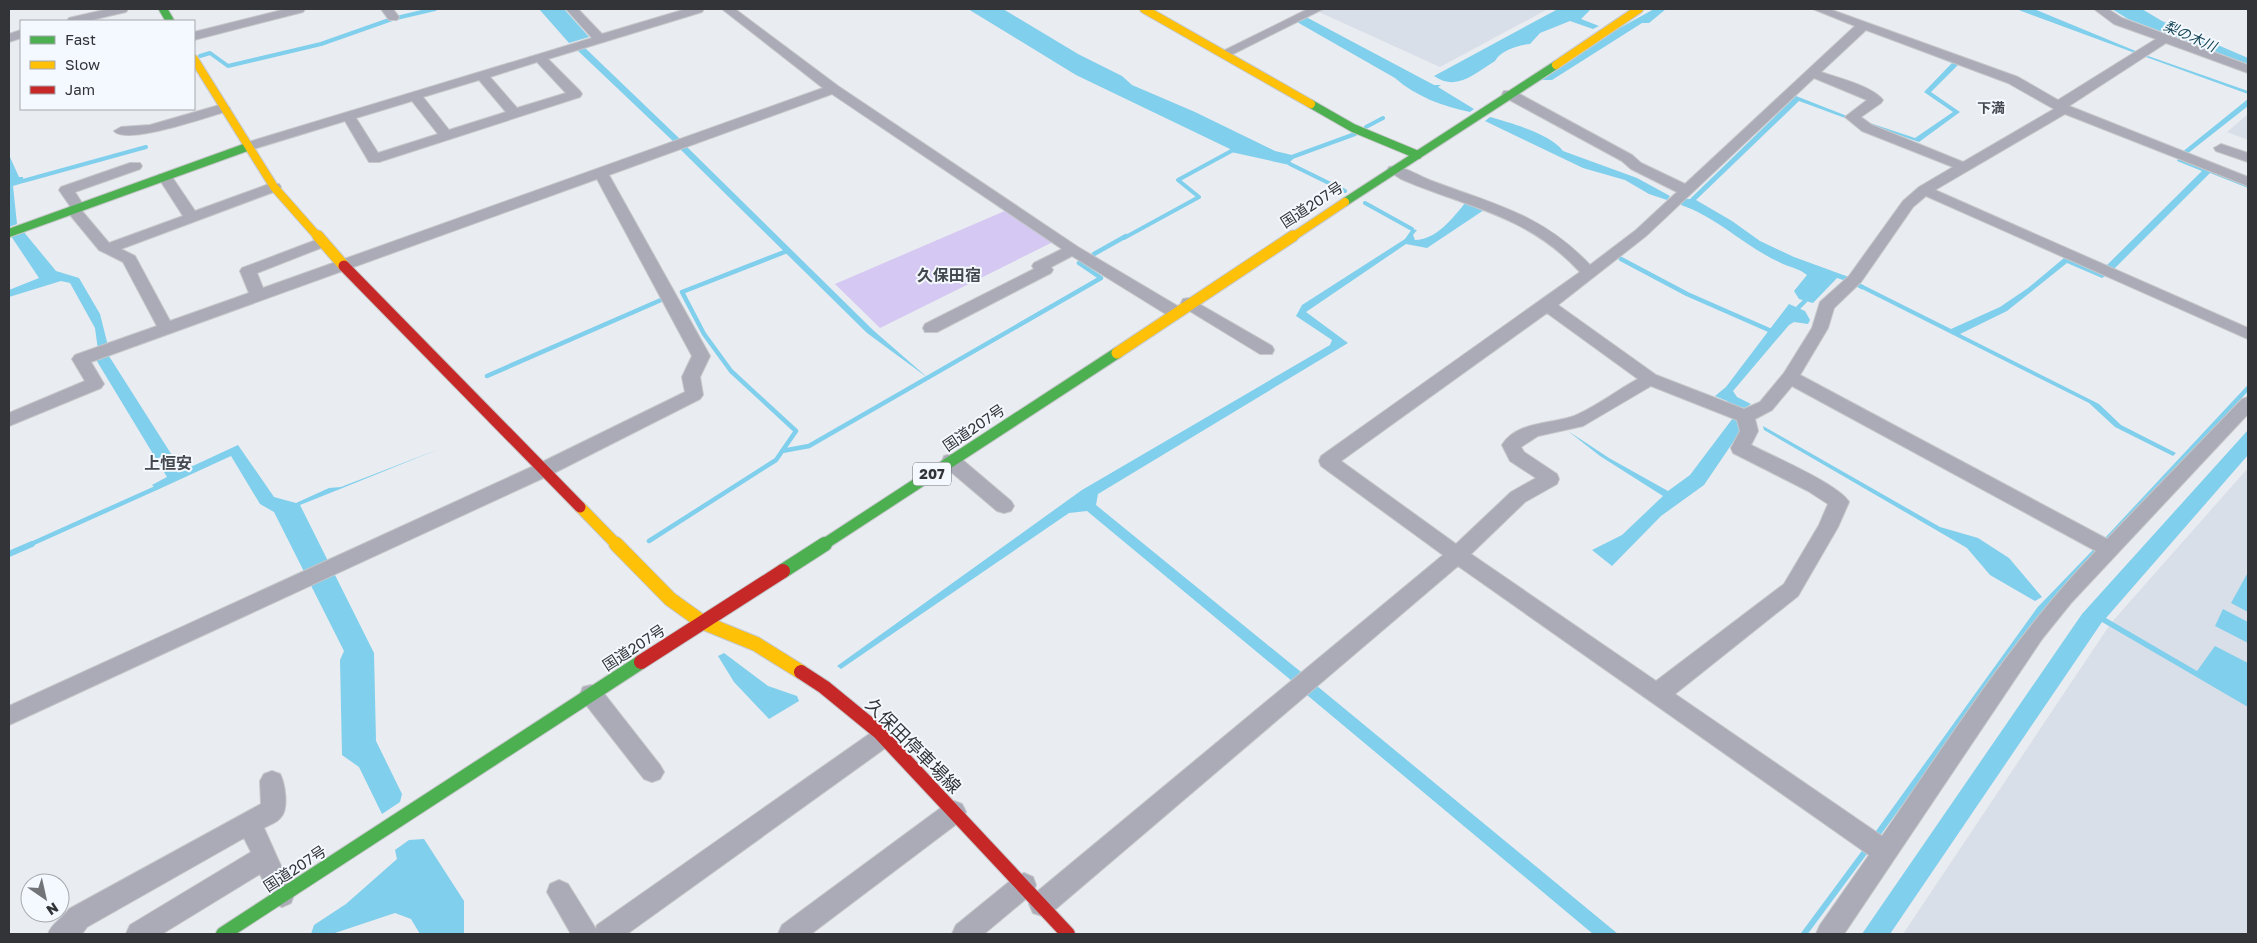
<svg xmlns="http://www.w3.org/2000/svg" width="2257" height="943" font-family="'Golos Text','Noto Sans JP',sans-serif">
  <style>
    .built { fill: #d9dfe9 }
    .green { fill: #d5c8f2 }
    .water { fill: #80cfec }
    .lines { fill: none; stroke-linecap: round; stroke-linejoin: round }
    .stream-far2 { stroke: #80cfec; stroke-width: 4 }
    .stream-far1 { stroke: #80cfec; stroke-width: 4.5 }
    .stream { stroke: #80cfec; stroke-width: 6 }
    .street-casing { stroke: #c5c7ca; stroke-width: 2 }
    .fast-far2-casing { stroke: #c5c7ca; stroke-width: 10 }
    .fast-far1-casing { stroke: #c5c7ca; stroke-width: 13 }
    .fast-casing { stroke: #c5c7ca; stroke-width: 16 }
    .slow-far2-casing { stroke: #c5c7ca; stroke-width: 10 }
    .slow-far1-casing { stroke: #c5c7ca; stroke-width: 13 }
    .slow-casing { stroke: #c5c7ca; stroke-width: 16 }
    .jam-far1-casing { stroke: #c5c7ca; stroke-width: 13 }
    .jam-casing { stroke: #c5c7ca; stroke-width: 16 }
    .street { fill: #aaabb6; fill-rule: evenodd }
    .fast-far2 { stroke: #4caf50; stroke-width: 8 }
    .fast-far1 { stroke: #4caf50; stroke-width: 11 }
    .fast { stroke: #4caf50; stroke-width: 14 }
    .slow-far2 { stroke: #ffc107; stroke-width: 8 }
    .slow-far1 { stroke: #ffc107; stroke-width: 11 }
    .slow { stroke: #ffc107; stroke-width: 14 }
    .jam-far1 { stroke: #c62828; stroke-width: 11 }
    .jam { stroke: #c62828; stroke-width: 14 }
    .labels { text-anchor: middle; stroke-width: 4; stroke-linejoin: round; paint-order: stroke }
    .far-water-label { font-size: 14px; font-style: italic; fill: #154656; stroke: #f4f8ff }
    .far-neighbourhood-label { font-size: 14px; font-weight: bold; fill: #44484f; stroke: #f4f8ff }
    .shield { fill: #f4f8ff; stroke: #6c6f73; stroke-width: 1 }
    .shield-label { font-size: 14px; font-weight: bold; fill: #323437 }
    .street-label { font-size: 15px; fill: #323437; stroke: #f4f8ff }
    .neighbourhood-label { font-size: 16px; font-weight: bold; fill: #44484f; stroke: #f4f8ff }
    .near-street-label { font-size: 18px; fill: #323437; stroke: #f4f8ff }
  </style>
  <rect width="100%" height="100%" fill="#e9ecf0"/>
  <!-- built -->
  <path class="built" d="M1325,9h223l-108,58 -121,-55z
    M2248,114v26l-21,-8z
    M2248,468v466h-345l208,-311z"/>
  <!-- green -->
  <path class="green" d="M1014,207l49,30 -183,91 -45,-44z"/>
  <!-- water -->
  <path class="water" d="M539,9h25l25,28 -20,6z
    M968,9h35l75,45 44,22 10,9 63,27 80,39 21,5 -6,6 4,4 -63,-14 -1,-3 -154,-74z
    M1558,9h33l-10,10 18,7 -6,3 -23,-8 -30,12 -10,11c-11,1 -29,6 -35,17 -20,12 -38,31 -61,15z
    M1654,9h12l-17,14h-7l-90,57h-10l76,-51z
    M2016,9h18l104,43 -3,1z
    M2112,9h30l20,12 86,37v6l-120,-45z
    M1306,17l128,68h7l-3,2 36,22 -4,3c-26,-5 -55,-16 -75,-34l-98,-56z
    M583,46l99,95 -7,2 -99,-94z
    M1911,47l49,16 -29,29 29,20 -41,30 -46,-16 -6,-4 48,16 38,-26 -29,-20 28,-29z
    M2148,56l100,35v3l-102,-37z
    M1796,96l51,20 6,5 -54,-20 -103,99 36,21 28,20 34,16 52,19 -3,4 -6,-2 -24,25 -14,-4 -5,-8 13,-16c-8,-7 -19,-8 -28,-13 -35,-16 -62,-45 -98,-57l3,-6h6z
    M2248,99v7l-61,48 -1,7 62,25v2l-38,-15 -97,97 -8,-3 97,-96 -25,-10 4,-8z
    M1490,117c21,6 61,17 73,34l74,27 33,18 -3,4 -18,-6 -24,-14 -42,-12 -98,-47z
    M687,147l186,183 55,48 -61,-45 -187,-184z
    M9,155l10,22h4v6l-10,3 4,38 -8,3z
    M1465,203l19,7 -57,38 -21,-4 -100,68 42,31 -250,151 -2,11 205,167 -9,9 -205,-170 -18,2 -228,156 -4,-3 245,-176 248,-145 2,-5 -36,-24 6,-11 103,-66 7,-10 5,1 -4,5 2,5c21,0 38,-22 50,-37z
    M23,231l33,40 23,7 21,36 8,32 -10,4 -3,-22 -25,-45 -9,-2 -52,16v-7l30,-12 -28,-42z
    M2064,258l43,17 -5,3 -35,-15 -60,48 -47,23 139,70 22,21 55,28 -3,3 -58,-29 -26,-24 -229,-115 3,-3 88,44 49,-22 28,-19z
    M1789,304l16,7 5,9 -2,4 -14,-2 -5,3 -56,66 4,6 14,7 -6,4 -15,-3 -3,-4 -12,-5 11,-9z
    M107,353l75,118 56,-26 36,52 22,6 33,-15 12,-1 98,-38 -99,40 -40,16 74,148 2,88 26,53 -2,8 -18,12 -23,-47 -17,-12 -2,-95 4,-9 -70,-139 -14,-8 -29,-48 -74,34 -5,-5 15,-8 -72,-119z
    M1733,418l6,2 3,9 -38,56 -43,31 -49,50 -20,-16 30,-15 41,-39 -63,-40 -32,-25 41,27 59,33 22,-16z
    M1763,426l177,101 38,11 31,20 33,39 -7,4 -45,-26 -23,-27 -203,-118z
    M2248,430v25l-142,163 91,53 18,-25 33,17v44l-146,-85 -212,312h-28l220,-320z
    M2247,574l1,1v37l-17,-9z
    M2223,609l25,13v21l-33,-17z
    M724,653l44,33 29,10 2,5 -30,18 -35,-37 -16,-26z
    M1317,686l301,248h-25l-286,-239z
    M424,839l40,62v33h-44l-9,-15 -16,-6 -63,21h-21l3,-9 32,-21 51,-45 -2,-9 14,-10z"/>
  <g class="lines">
    <!-- stream-far2 -->
    <path class="stream-far2" d="M200,56l10,-3 18,13 93,-22 71,-25 43,-10
      M1366,127l17,-9
      M1292,157l63,-23
      M1290,164l55,27
      M23,181l123,-34
      M1365,203l47,26
      M1124,238l75,-41 -21,-17 57,-31"/>
    <!-- stream-far1 -->
    <path class="stream-far1" d="M1094,254l32,-18
      M1621,259l66,35 82,36
      M1845,278l17,9
      M1798,308l7,-7
      M487,376l174,-76
      M782,451l27,-5 292,-168 -22,-15
      M2107,539l141,-151
      M649,541l127,-81 20,-29 -65,-60 -27,-37 -22,-42 105,-41
      M29,545l127,-57"/>
    <!-- stream -->
    <path class="stream" d="M9,554l23,-10
      M1879,832l161,-223 56,-58
      M1804,934l60,-81"/>
    <!-- street casing -->
    <g class="street-casing">
      <path id="street" d="M108,9h20l-2,3 -39,9h-20l2,-3z
        M286,9h19l-2,3 -109,28v-8z
        M381,9h12l6,8 -2,3h-8z
        M566,9h12l24,25 84,-25h18l-2,3 -154,47 32,32 2,3 -2,3 -201,65h-10l-24,-41 -98,30 -7,-4 2,-3 350,-106zM537,62l29,31 -49,15 -27,-31zM479,80l27,32 -57,18 -26,-33zM412,101l26,33 -60,19 -22,-35z
        M722,9h13l103,77 240,161 103,61 2,4 -2,4h-12l-97,-60 -21,11 2,3 -2,3 -114,59h-12l-2,-4 2,-4 109,-55 -2,-3 2,-3 28,-14 -230,-155 -223,81 101,181 -10,21 3,18 -3,4 -148,75 -543,251v-19l529,-242 147,-72 -3,-15 10,-21 -95,-177 -506,183 13,22 -3,4 -92,38v-13l76,-32 -13,-22 3,-4 82,-29 -34,-64 -24,-12 -33,-40 4,-4 -11,-16 2,-3 69,-24h10l2,3 -2,3 -65,23 10,16 -3,3 27,32 74,-27 -25,-39 2,-3h10l25,37 74,-27h10l2,3 -2,3 -158,59 14,7 35,65 79,-28 -9,-22 2,-3 74,-28 5,-2 8,5 -3,3 -69,27 6,15 560,-200z
        M1308,9h15l-94,47h-8l-2,-3z
        M1813,9h16l189,68 40,23 98,-61 -42,-15 -20,-15h14l14,9 126,47v8l-82,-30 -97,63 179,71v9l-183,-72 -130,76 313,138v11l-322,-143 -13,11 -52,75 -27,26 -6,20 -28,47 307,164 135,-140 6,-2v17l-177,189 -29,36 -198,295h-28l4,-9 49,-70 -411,-289 -407,347 -9,3 -9,-3 -4,-9 4,-9 410,-340 -122,-89 -2,-5 2,-5 259,-184c-54,-58 -112,-64 -179,-93l-14,-9 2,-3c13,-3 31,10 43,14 61,23 110,33 158,84l46,-35 41,-38 -46,-23 -9,-8 -118,-64 -2,-3 2,-3h10l118,64 9,8 44,21 170,-158zM1866,30l142,53 46,26 -91,53 -91,-37 -11,-8 20,-14 2,-3c-11,-14 -45,-22 -62,-28zM1814,78l53,22 -22,17 17,14 91,36 -34,20 -16,14 -54,75 -29,26 -8,26 -28,45 -24,29 -16,7 -88,-34 -98,-70 88,-69zM1547,313l91,66c-19,10 -48,32 -67,38 -22,7 -55,5 -69,28l8,16 26,17 -25,14 -55,52 -115,-83zM1651,386l86,34 3,11 -9,17 2,5 75,38 20,13 -9,21 -35,59 -128,97 -185,-127 54,-52 32,-18 2,-5 -2,-5 -33,-22 -3,-5 17,-11 45,-10zM1792,386l304,165c-83,86 -146,187 -214,285l-207,-142 123,-98 40,-69 11,-25c-11,-18 -77,-46 -98,-57l7,-14 -3,-12 17,-9z
        M21,30v8l-12,4v-8z
        M223,104l7,4 -2,3c-19,5 -102,35 -114,20l7,-4 29,-2z
        M2221,144l27,9v9l-32,-11 -2,-3z
        M1189,298l83,48 2,4 -2,4h-12l-77,-47 -2,-4 2,-4z
        M951,454l7,2 53,45 3,5 -3,5 -7,2 -7,-2 -53,-45 -2,-5 2,-5z
        M591,685l8,2 61,78 4,7 -4,7 -8,3 -8,-3 -61,-78 -3,-7 3,-7z
        M883,727l8,3 3,7 -3,7 -264,190h-56l-24,-42 3,-8 9,-4 9,4 28,45 1,-4 278,-195z
        M272,771l8,3c5,9 9,35 1,43 -3,5 -12,8 -17,11l30,67 -3,8 -9,4 -9,-4 -13,-29 -98,60h-36l4,-9 121,-73 -7,-14 -157,89 -5,7h-34c4,-11 14,-15 21,-25l192,-105 -1,-23 4,-7z
        M954,801l8,3 4,8 -4,8 -151,114h-33l4,-9 164,-121z
        M1024,873l9,4 3,8 -3,8 -49,41h-32l4,-9 59,-48z"/>
    </g>
    <!-- fast-far2 casing -->
    <g class="fast-far2-casing">
      <path id="fast-far2" d="M163,9l7,12
        M1311,104l42,24 65,27
        M1345,202l211,-137
        M9,233l238,-86"/>
    </g>
    <!-- fast-far1 casing -->
    <g class="fast-far1-casing">
      <path id="fast-far1" d="M823,545l294,-192"/>
    </g>
    <!-- fast casing -->
    <g class="fast-casing">
      <path id="fast" d="M783,571l42,-27
        M223,934l418,-272"/>
    </g>
    <!-- slow-far2 casing -->
    <g class="slow-far2-casing">
      <path id="slow-far2" d="M1144,9l167,95
        M194,59l80,128 45,51
        M1556,65l83,-56
        M1291,238l54,-36"/>
    </g>
    <!-- slow-far1 casing -->
    <g class="slow-far1-casing">
      <path id="slow-far1" d="M318,236l26,30
        M1117,353l176,-117
        M580,507l37,38"/>
    </g>
    <!-- slow casing -->
    <g class="slow-casing">
      <path id="slow" d="M616,544l54,55 32,23 54,22 45,28"/>
    </g>
    <!-- jam-far1 casing -->
    <g class="jam-far1-casing">
      <path id="jam-far1" d="M344,266l236,241"/>
    </g>
    <!-- jam casing -->
    <g class="jam-casing">
      <path id="jam" d="M641,662l142,-91
        M801,672l23,15 55,45 189,202"/>
    </g>
    <!-- street -->
    <use href="#street" class="street"/>
    <!-- fast-far2 -->
    <use href="#fast-far2" class="fast-far2"/>
    <!-- fast-far1 -->
    <use href="#fast-far1" class="fast-far1"/>
    <!-- fast -->
    <use href="#fast" class="fast"/>
    <!-- slow-far2 -->
    <use href="#slow-far2" class="slow-far2"/>
    <!-- slow-far1 -->
    <use href="#slow-far1" class="slow-far1"/>
    <!-- slow -->
    <use href="#slow" class="slow"/>
    <!-- jam-far1 -->
    <use href="#jam-far1" class="jam-far1"/>
    <!-- jam -->
    <use href="#jam" class="jam"/>
  </g>
  <g class="labels">
    <!-- far-water labels -->
    <g class="far-water-label">
      <text transform="translate(2190 36) rotate(24)" y="5">梨の木川</text>
    </g>
    <!-- far-neighbourhood labels -->
    <g class="far-neighbourhood-label">
      <text x="1991" y="113">下満</text>
    </g>
    <!-- shield labels -->
    <rect class="shield" x="913" y="462.5" width="38" height="23" rx="4"/>
    <g class="shield-label">
      <text x="932" y="479">207</text>
    </g>
    <!-- street labels -->
    <g class="street-label">
      <text transform="translate(1312 205) rotate(-33)" y="5">国道207号</text>
      <text transform="translate(974 428) rotate(-34)" y="5">国道207号</text>
      <text transform="translate(634 648) rotate(-33)" y="5">国道207号</text>
      <text transform="translate(295 869) rotate(-33)" y="5">国道207号</text>
    </g>
    <!-- neighbourhood labels -->
    <g class="neighbourhood-label">
      <text x="949" y="281">久保田宿</text>
      <text x="168" y="469">上恒安</text>
    </g>
    <!-- near-street labels -->
    <g class="near-street-label">
      <text transform="translate(913 746) rotate(45)" y="6">久保田停車場線</text>
    </g>
  </g>
  <!-- border -->
  <rect width="2257" height="943" fill="none" stroke="#323437" stroke-width="20"/>
  <!-- legend -->
  <rect x="20" y="20" width="175" height="90" fill="#f4f8ff" stroke="#a6aaaf"/>
  <rect x="30" y="36" width="25" height="8" fill="#4caf50" stroke="#a6aaaf"/>
  <text x="65" y="45" font-size="15" fill="#323437">Fast</text>
  <rect x="30" y="61" width="25" height="8" fill="#ffc107" stroke="#a6aaaf"/>
  <text x="65" y="70" font-size="15" fill="#323437">Slow</text>
  <rect x="30" y="86" width="25" height="8" fill="#c62828" stroke="#a6aaaf"/>
  <text x="65" y="95" font-size="15" fill="#323437">Jam</text>
  <!-- north arrow -->
  <g transform="translate(45 898) rotate(146)"><circle r="24" fill="#f4f8ff" stroke="#a6aaaf"/>
  <path d="M0-4L9 19L0 12L-9 19Z" fill="#727478"/>
  <text y="-8" font-size="14" font-weight="bold" text-anchor="middle" fill="#323437">N</text>
  </g>
</svg>
